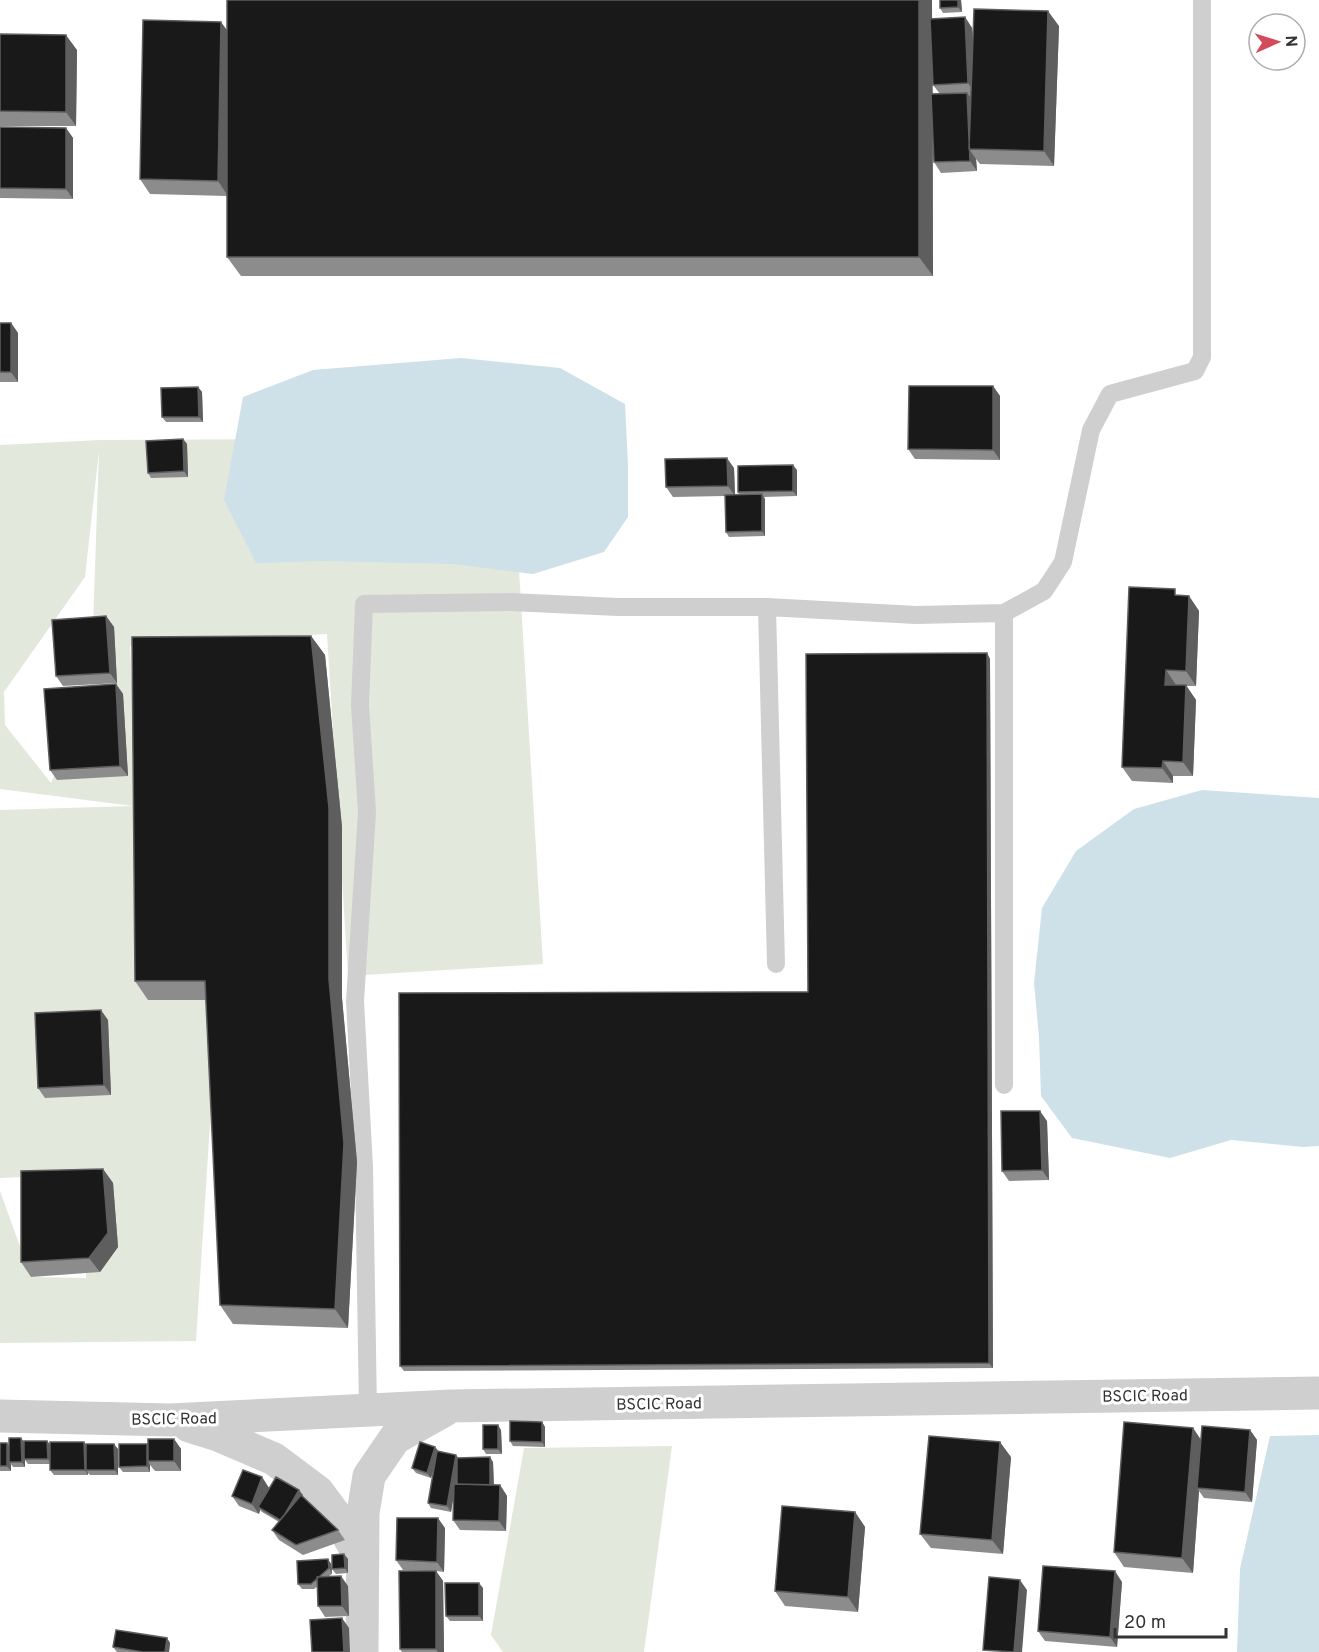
<svg xmlns="http://www.w3.org/2000/svg" width="1319" height="1652" font-family="Overpass,sans-serif">
  <style>
    .green { fill: #e2e8dc; fill-rule: evenodd }
    .water { fill: #cee0e8 }
    .lines { fill: none; stroke-linecap: round; stroke-linejoin: round }
    .service { stroke: #cfcfcf; stroke-width: 18 }
    .minor { stroke: #cfcfcf; stroke-width: 33 }
    .wall { fill: #8c8c8c; fill-rule: evenodd }
    .shaded-wall { fill: #5e5e5e }
    .building { fill: #191919; stroke: #5e5e5e; stroke-width: 1.5 }
    .labels { text-anchor: middle; stroke-width: 6; stroke-linejoin: round; paint-order: stroke }
    .street-label { font-size: 16px; fill: #323232; stroke: #fff }
  </style>
  <rect width="100%" height="100%" fill="#fff"/>
  <!-- green -->
  <path class="green" d="M511,438l32,526 -195,12 -21,-342 -197,12 18,354h70l-22,341 -196,2v-152l31,86 55,1 2,-104 -88,4v-368l133,-4 -133,-17v-344l100,-5zM99,451l-8,234 -40,98 -46,-58 -1,-33 81,-115z
    M672,1446l-28,206h-141l-12,-17 33,-187z"/>
  <!-- water -->
  <path class="water" d="M461,358l99,10 65,36 3,62v51l-24,35 -71,22 -80,-10 -128,-3 -69,2 -32,-63 19,-103 70,-27z
    M1202,790l117,8v348l-16,1 -72,-7 -61,18 -98,-20 -31,-42 -2,-59 -5,-54 8,-75 34,-57 58,-42z
    M1319,1435v217h-82l3,-83 30,-133z"/>
  <g class="lines">
    <!-- service -->
    <path class="service" d="M767,607l9,357
      M1004,1085v-472
      M368,1410l-4,-243 -9,-166 12,-189 -7,-107 4,-101 146,-2 108,5h149l149,8 88,-2 40,-22 19,-29 28,-132 19,-36 85,-23 7,-14v-357"/>
    <!-- minor -->
    <path class="minor" d="M0,1416l170,4 281,-14 868,-13
      M189,1426l29,9 56,24 44,33 23,31 21,37
      M362,1652l1,-139 6,-37 26,-38 50,-28"/>
  </g>
  <!-- wall -->
  <path class="wall" d="M227,0h705v19l33,-2 7,11 1,6 86,-8 -5,140 -74,-2 -4,-5 1,12 -36,2 -7,-11 -1,-25v139h-692l-14,-19v-61l-77,-2 -10,-15 87,-149zM932,67l1,18 7,9h-7z
    M961,0l1,12 -19,1 -3,-5z
    M0,34l77,16 -1,76h-76z
    M0,127l66,1 7,10v61l-73,-1z
    M0,323h11l7,10v49h-18z
    M993,386l7,10v64l-85,-1 -7,-10z
    M198,387l4,5 1,30h-37l-4,-5z
    M183,439l4,5 1,33 -37,1 -3,-5z
    M734,468l1,27 4,-1 -1,-2 59,-22v26l-33,1 1,2v37l-36,1 -3,-5 -1,-36 -52,1 -7,-10z
    M1179,596h10l10,15 -3,75h-10l10,14 -3,76h-20v7l-41,-2 -10,-14z
    M106,616l8,11 3,56 -54,3 -7,-10z
    M311,636l14,19 17,172v171l15,164 -9,166 -115,-4 -13,-19 -14,-305h-58l-13,-19z
    M987,653l3,6 3,709 -589,3 -4,-5 408,-374z
    M116,684l7,10 5,82 -71,4 -7,-10z
    M108,1020l3,75 -66,3 -7,-10z
    M1047,1121l2,59 -40,1 -7,-10z
    M103,1169l10,14 5,64 -18,25 -69,5 -10,-15z
    M542,1422l3,5v20l-32,-1 -3,-5z
    M1193,1428l8,12 49,-10 7,10 -5,62 -48,-4 -5,-7 -6,82 -69,-6 -10,-15z
    M501,1430l1,24h-16l-3,-5z
    M174,1439l7,10v22h-26l-5,-6v7h-27l-4,-5 28,-23z
    M47,1441l3,3 36,1 32,4v26h-28l-2,-2v2h-34l-4,-5v-6h-22l-3,-4v7h-12l-2,-3v7h-11v-28l9,3 15,-3z
    M435,1447l3,4 21,7 34,4 1,23h6l7,11 -1,35 -46,-1 -7,-10v-24l-2,16 -20,-4 -3,-5 7,-37 -4,12 -15,-5 -4,-5z
    M1011,1457l-8,97 -72,-6 -11,-14z
    M262,1477l7,11 34,7 -1,1 36,34 7,10 -42,15 -24,-15 -7,-10 7,-8 -17,-10 -2,-2 -1,4 -20,-8 -7,-10z
    M855,1512l10,15 -7,85 -73,-6 -10,-15z
    M445,1528l-1,44 -8,-1 7,10 1,71h-42l-2,-3 27,-78 -24,-1 -7,-10z
    M328,1559l3,5 1,10 -3,2 19,10 1,30 -24,1 -7,-11v-20l-4,3h-12l-4,-5z
    M348,1559v14l-12,1 -4,-5z
    M1122,1582l-5,65 -72,-6 -7,-10z
    M483,1588v33h-33l-4,-5z
    M167,1638l3,5 -1,9h-52l-4,-5z"/>
  <!-- shaded-wall -->
  <path class="shaded-wall" d="M919,0h13l1,276 -14,-19z
    M958,0h3l1,12 -4,-5z
    M1048,11l11,15 -5,140 -10,-15z
    M965,17l7,11 3,65 -7,-10z
    M221,22l11,15 -4,159 -10,-15z
    M66,35l11,15 -1,76 -10,-14z
    M967,93l8,10 -6,46z
    M66,128l7,10v61l-7,-10z
    M969,149l7,10 1,12 -7,-10z
    M11,323l7,10v49l-7,-10z
    M993,386l7,10v64l-7,-10z
    M198,387l4,5 1,30 -4,-5z
    M183,439l4,5 1,33 -4,-6z
    M727,458l7,10 1,28 -7,-10z
    M793,465l4,5v26l-4,-5z
    M762,494l3,5v37l-3,-5z
    M1189,596l10,15 -3,75 -10,-15z
    M106,616l8,11 3,56 -7,-10z
    M311,636l14,19 17,172v171l15,164 -9,166 -13,-19 -6,-330z
    M987,653l3,6 3,709 -4,-5z
    M1166,670l10,15h-11z
    M116,684l7,10 5,82 -8,-10z
    M1186,685l10,15 -3,76 -10,-14z
    M1163,761l10,15v7l-11,-15z
    M101,1010l7,10 3,75 -7,-10z
    M1040,1111l7,10 2,59 -7,-10z
    M103,1169l10,14 5,64 -18,25 -11,-14z
    M542,1422l3,5v20l-3,-5z
    M498,1425l3,5 1,24 -4,-5z
    M1193,1428l10,15 -6,45 2,3 -6,82 -11,-15z
    M1250,1430l7,10 -5,62 -7,-10z
    M21,1438l4,5v24l-3,-5z
    M174,1439l7,10v22l-7,-10z
    M47,1441l4,5v18l-3,-5z
    M84,1442l4,6 -2,22 2,3v2l-3,-5z
    M1000,1442l11,15 -8,97 -11,-14z
    M7,1443l4,5 -2,14 2,2v7l-4,-5z
    M114,1444l4,5v26l-3,-5z
    M147,1444l1,17 2,4v7l-3,-6z
    M435,1447l4,5 -8,26 -4,-5z
    M456,1455l4,5 -9,52 -4,-6z
    M490,1457l3,5 1,29 -4,-6z
    M262,1477l7,11 -11,19 2,3 -1,4 -7,-10z
    M500,1485l7,11 -1,35 -7,-10z
    M299,1490l4,5 -18,30 -3,-5z
    M855,1512l10,15 -7,85 -10,-15z
    M438,1518l7,10 -1,44 -7,-10z
    M344,1554l4,5v14l-3,-5z
    M328,1559l3,5 1,10 -3,-6z
    M436,1571l7,10 1,71h-6l-2,-3z
    M1115,1571l7,11 -5,65 -7,-10z
    M341,1576l7,10 1,30 -7,-10z
    M1020,1580l7,10 -5,62h-8z
    M479,1583l4,5v33l-4,-5z
    M342,1618l7,10 1,24h-6z
    M167,1638l3,5 -1,9h-4z"/>
  <!-- building -->
  <path class="building" d="M227,0h692v257h-692z
    M940,0h18v7l-18,1z
    M974,9l74,2 -4,140 -75,-2z
    M965,17l3,66 -35,2 -3,-66z
    M143,20l78,2 -3,159 -78,-2z
    M0,34l66,1v77l-66,-1z
    M967,93l3,68 -36,1 -3,-68z
    M0,127l66,1v61l-66,-1z
    M0,323h11v49h-11z
    M909,386h84v64l-85,-1z
    M198,387l1,30h-37l-1,-29z
    M183,439l1,32 -36,2 -2,-32z
    M727,458l1,28 -62,1 -1,-28z
    M793,465v26l-55,1v-26z
    M762,494v37l-36,1 -1,-37z
    M1129,587l46,2v6l14,1 -3,75 -20,-1 -1,15h21l-3,77 -20,-1 -1,7 -40,-1z
    M106,616l4,57 -54,3 -4,-56z
    M311,636l18,172v171l15,164 -9,166 -115,-4 -15,-324h-70l-3,-344z
    M987,653l2,710 -589,3 -1,-373 409,-1 -2,-338z
    M116,684l4,82 -70,4 -6,-81z
    M101,1010l3,75 -66,3 -3,-75z
    M1001,1111h39l2,59 -40,1z
    M103,1169l5,64 -19,25 -68,4v-91z
    M510,1421l32,1v20l-32,-1z
    M1124,1422l69,6 -11,130 -68,-6z
    M483,1425h15v24h-15z
    M1202,1426l48,4 -5,62 -48,-4z
    M929,1436l71,6 -8,98 -72,-6z
    M9,1438h12l1,24h-13z
    M148,1439h26v22h-26z
    M24,1441h23l1,18h-24z
    M50,1442h34l1,28h-35z
    M420,1442l15,5 -8,26 -15,-5z
    M0,1443h7v23h-7z
    M86,1444h28l1,26h-29z
    M119,1444h28v22l-28,1z
    M437,1451l19,4 -9,51 -19,-3z
    M490,1457v28l-33,-1v-26z
    M243,1470l19,7 -10,27 -20,-8z
    M276,1477l23,13 -14,24 -5,6 -22,-13z
    M454,1484l46,1 -1,36 -46,-1z
    M301,1495l37,35 -42,15 -24,-15z
    M782,1506l73,6 -7,85 -73,-6z
    M397,1518h41l-1,44 -41,-2z
    M344,1554l1,14 -13,1v-14z
    M328,1559l1,9 -18,16h-13l-1,-23z
    M1043,1566l72,5 -5,66 -72,-6z
    M399,1571h37v78h-36z
    M341,1576l1,30h-24l-1,-29z
    M989,1577l31,3 -6,72 -31,-2z
    M445,1583h34v33h-33z
    M342,1618l2,34h-32l-2,-32z
    M116,1630l51,8 -2,14h-22l-30,-5z"/>
  <g class="labels">
    <!-- street labels -->
    <g class="street-label">
      <text transform="translate(1145 1395) rotate(-1)" y="6">BSCIC Road</text>
      <text transform="translate(659 1403) rotate(-1)" y="6">BSCIC Road</text>
      <text transform="translate(174 1418) rotate(-1)" y="6">BSCIC Road</text>
    </g>
  </g>
  <!-- north arrow -->
  <g transform="translate(1277 42) rotate(87)"><circle r="28" fill="#ffffff" stroke="#adadad" stroke-width="1.5"/>
  <path d="M0-4.5L10 22L0 15L-10 22Z" fill="#d34a5b"/>
  <text y="-9" font-size="16" font-weight="bold" text-anchor="middle" fill="#323232">N</text>
  </g>
  <!-- scale -->
  <path d="M1115 1628v9h111v-9" fill="none" stroke="#323232" stroke-width="3"/>
  <text x="1124" y="1628" font-size="18" fill="#323232" stroke="#ffffff" stroke-width="4.5" paint-order="stroke">20 m</text>
</svg>
